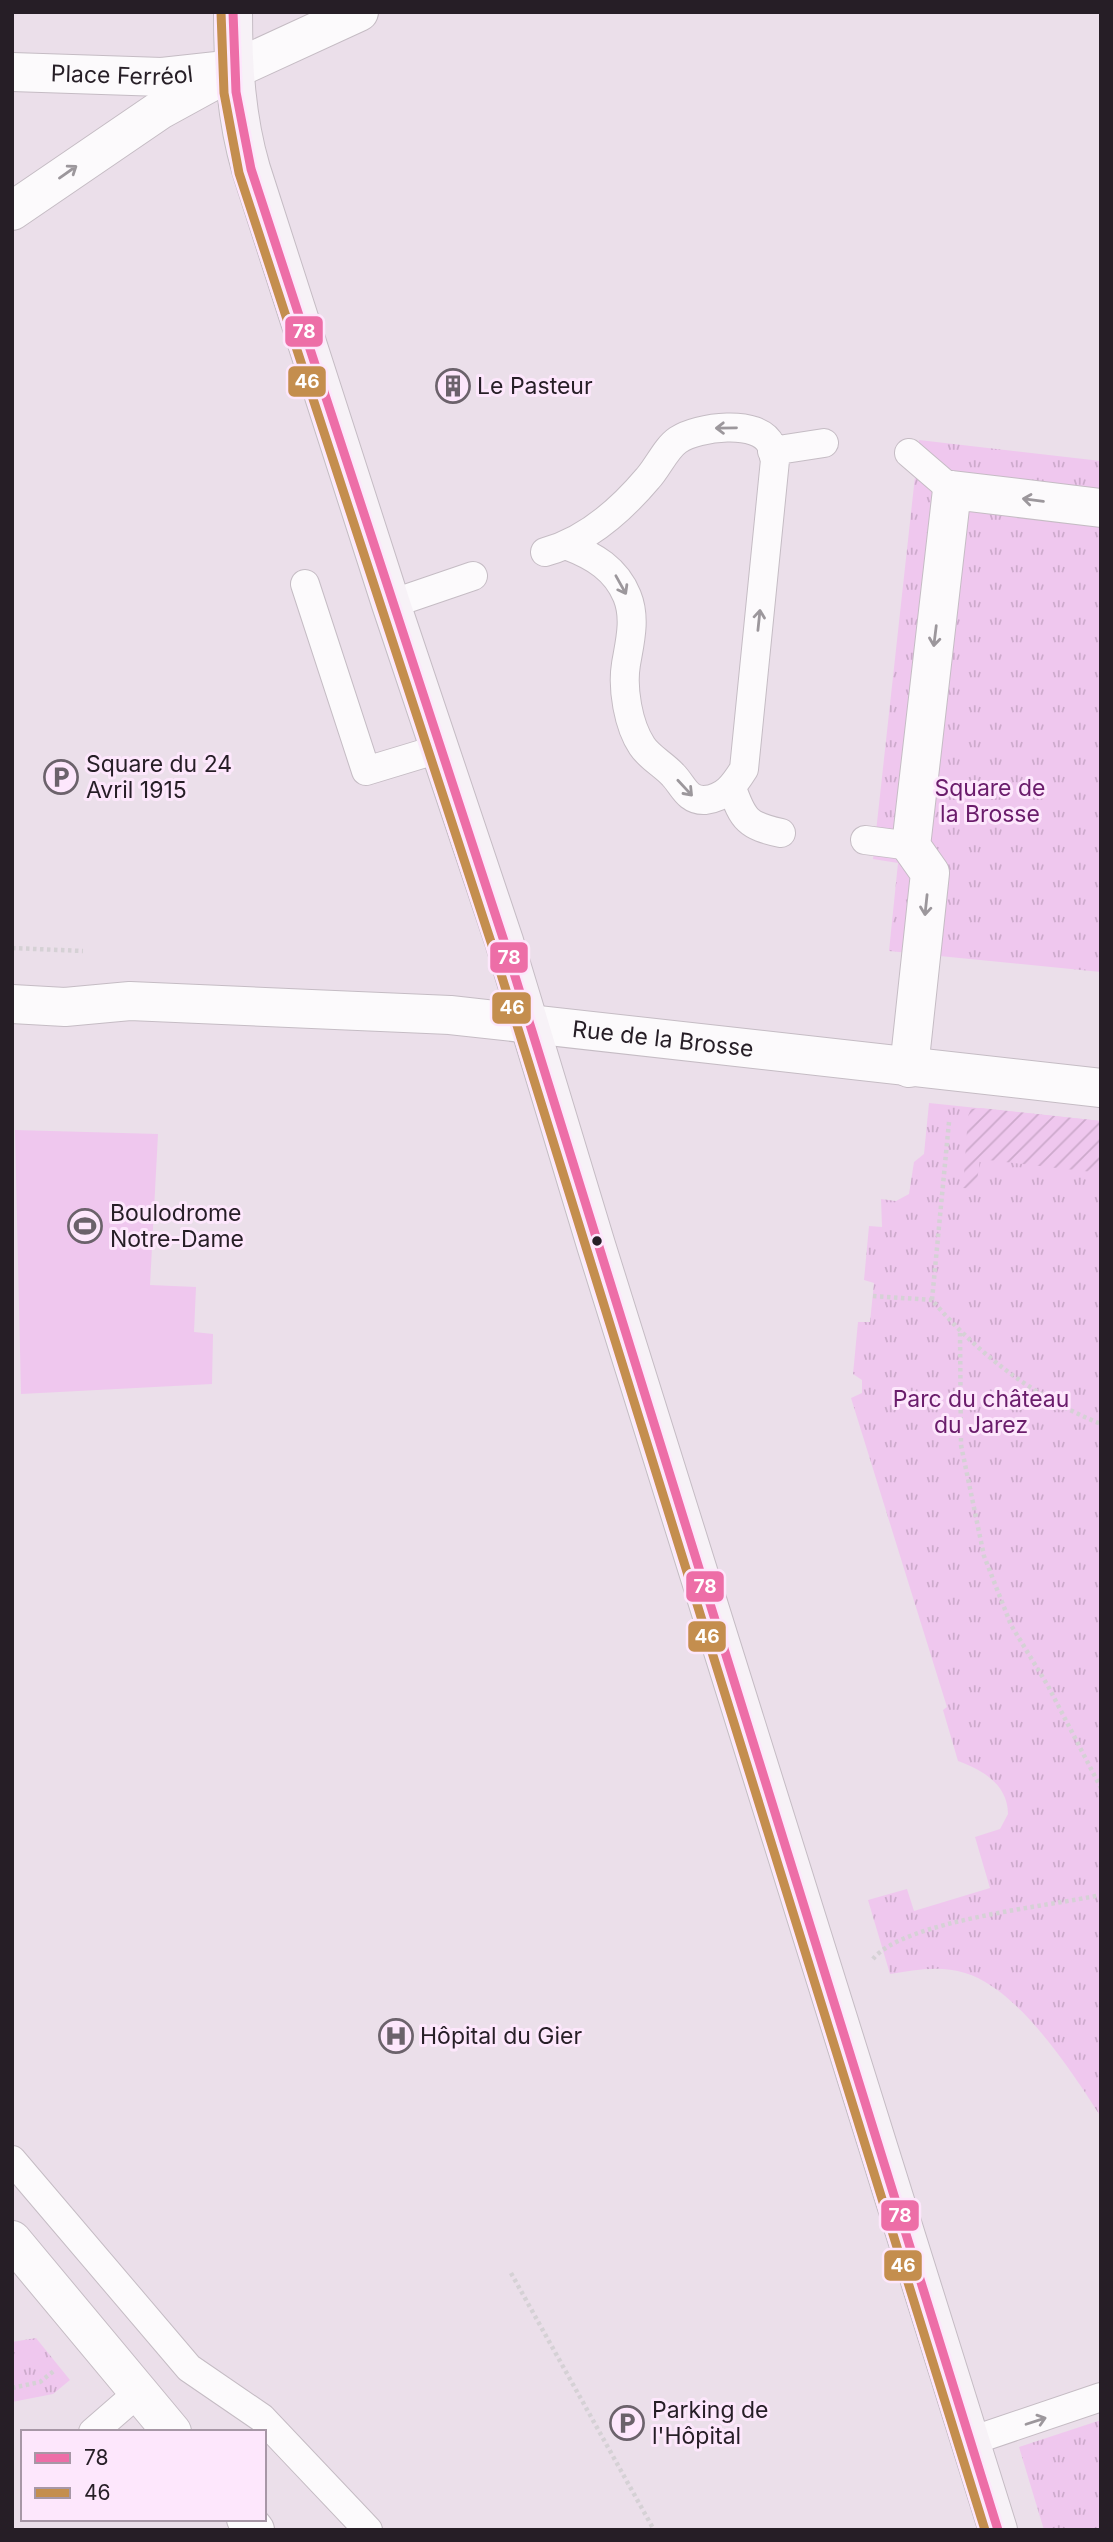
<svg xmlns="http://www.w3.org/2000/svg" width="1113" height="2542" font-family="Inter,sans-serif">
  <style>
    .park { fill: url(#park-tufts) }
    .garden { fill: url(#garden-furrows) }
    .pitch { fill: #efc7ee }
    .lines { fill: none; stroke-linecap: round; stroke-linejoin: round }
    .lane-casing { stroke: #c5bcc4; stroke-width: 30 }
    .street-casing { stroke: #c5bcc4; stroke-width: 40 }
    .secondary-casing { stroke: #c5bcc4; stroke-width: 40 }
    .path { stroke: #d5d1d5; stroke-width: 4.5; stroke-dasharray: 3.5 3.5; stroke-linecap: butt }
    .lane { stroke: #fcfafc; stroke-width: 28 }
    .street { stroke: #fcfafc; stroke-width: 38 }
    .secondary { stroke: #f7f2f7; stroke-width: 38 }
    .bus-1-casing { stroke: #fde7fc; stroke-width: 14 }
    .bus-2-casing { stroke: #fde7fc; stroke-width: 14 }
    .bus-1 { stroke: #ed6ea7; stroke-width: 9 }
    .bus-2 { stroke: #c48e4e; stroke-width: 9 }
    .oneway { stroke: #9c979c }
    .bus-dot { fill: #261e26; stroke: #fde7fc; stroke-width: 2.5 }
    .labels { text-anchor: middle; stroke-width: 6; stroke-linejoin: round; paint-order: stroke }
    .street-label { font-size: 23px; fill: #261e26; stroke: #fde7fc }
    .poi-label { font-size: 23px; fill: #261e26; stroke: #fde7fc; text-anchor: start }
    .park-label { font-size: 23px; fill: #6a1c6b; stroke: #fde7fc }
    .line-badge { stroke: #fde7fc; stroke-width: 2.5 }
    .badge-label { font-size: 19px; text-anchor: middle; font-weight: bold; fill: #fff }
  </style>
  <defs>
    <pattern id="park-tufts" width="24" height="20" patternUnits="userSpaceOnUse" patternTransform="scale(1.75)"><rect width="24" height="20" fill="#efc7ee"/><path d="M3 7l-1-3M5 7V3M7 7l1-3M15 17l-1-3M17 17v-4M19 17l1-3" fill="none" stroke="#cdaacc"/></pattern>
    <pattern id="garden-furrows" width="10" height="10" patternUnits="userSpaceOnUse" patternTransform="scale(1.75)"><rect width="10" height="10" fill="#efc7ee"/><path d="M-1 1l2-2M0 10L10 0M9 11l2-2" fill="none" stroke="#cdaacc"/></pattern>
  </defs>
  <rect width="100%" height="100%" fill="#ebdfea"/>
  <!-- park -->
  <path class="park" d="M919,440l182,21v511l-212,-21 9,-88 -25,-4z
    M929,1103l172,18v996c-29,-45 -82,-128 -136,-144 -25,-8 -51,-3 -75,1l-22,-74 39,-11 7,22 76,-23 -15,-51 25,-8 8,-15c0,-29 -25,-44 -50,-53l-15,-51 4,-3 -96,-309 11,-5v-13l-9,-6 5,-52h12l4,-39 -10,-3 5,-54 13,1 -1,-28 15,2 13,-7 5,-32 10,-8z
    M36,2338l34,42 -17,14 -41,8v-60z
    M1101,2420v110h-57l-25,-83z"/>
  <!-- garden -->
  <path class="garden" d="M981,1108l120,13v52l-121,-14 -4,30 -13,-1 5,-72 3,-7z"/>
  <!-- pitch -->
  <path class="pitch" d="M15,1130l143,4 -8,151 46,2 -2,45 19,2 -1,50 -191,10z"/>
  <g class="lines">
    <!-- lane casing -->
    <g class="lane-casing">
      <path id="lane" d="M772,451l52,-8
        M909,453l43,37
        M545,552c41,-11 76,-42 103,-74 10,-11 18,-30 30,-38 19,-13 81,-22 93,5 2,4 2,11 4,15l-31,309c-10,16 -19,29 -39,31 -18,1 -22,-15 -32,-25 -9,-10 -24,-18 -31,-29 -14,-21 -20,-58 -16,-82 4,-23 10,-46 1,-68 -11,-27 -33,-40 -59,-50
        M305,584l61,187 76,-23
        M391,604l82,-28
        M732,788c11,32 16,38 49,45
        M865,840l46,6
        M12,2160l177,208 73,50 106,112
        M93,2432l46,-40
        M971,2441l130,-44"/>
    </g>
    <!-- street casing -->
    <g class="street-casing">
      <g id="street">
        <path id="s1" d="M12,72l150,5 55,-6"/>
        <path d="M12,211l148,-101 73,-40 126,-58"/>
        <path id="s2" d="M12,1004l53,3 65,-6 320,14 651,73"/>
        <path d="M909,1068l21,-195 -19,-27 41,-356 149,18"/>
        <path d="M12,2240l160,192"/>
        <path d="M246,2519l9,11"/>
      </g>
    </g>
    <!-- secondary casing -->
    <g class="secondary-casing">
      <path id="secondary" d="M233,12c0,54 3,106 18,157l140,435 113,337 92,304 402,1285"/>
    </g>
    <!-- path -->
    <path class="path" d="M12,948l71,3
      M949,1122l-17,178c46,54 102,97 169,124
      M873,1296l59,4
      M960,1333l1,112 23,111 27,69 37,61 53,102
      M873,1959c30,-38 176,-53 228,-64
      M511,2273l143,257
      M12,2388l28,-6 15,-12"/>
    <!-- lane -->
    <use href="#lane" class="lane"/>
    <!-- street -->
    <use href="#street" class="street"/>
    <!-- secondary -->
    <use href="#secondary" class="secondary"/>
    <!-- bus-1 casing -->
    <g class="bus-1-casing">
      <path id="bus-1" d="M233,12l3,80 15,77 253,772 494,1589"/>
    </g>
    <!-- bus-2 casing -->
    <g class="bus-2-casing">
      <path id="bus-2" d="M221,12l3,81 15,80 253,772 493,1585"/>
    </g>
    <!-- bus-1 -->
    <use href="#bus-1" class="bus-1"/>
    <!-- bus-2 -->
    <use href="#bus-2" class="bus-2"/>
  </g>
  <!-- one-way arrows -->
  <defs><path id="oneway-shaft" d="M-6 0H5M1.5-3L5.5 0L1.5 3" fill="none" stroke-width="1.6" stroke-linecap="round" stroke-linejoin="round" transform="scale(1.75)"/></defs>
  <g class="oneway">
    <use href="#oneway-shaft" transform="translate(68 172) rotate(-35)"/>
    <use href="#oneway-shaft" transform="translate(726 428) rotate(179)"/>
    <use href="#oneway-shaft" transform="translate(1033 500) rotate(-173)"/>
    <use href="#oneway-shaft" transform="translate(621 585) rotate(61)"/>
    <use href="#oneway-shaft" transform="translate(759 620) rotate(-84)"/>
    <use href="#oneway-shaft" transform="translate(935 636) rotate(97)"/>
    <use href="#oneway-shaft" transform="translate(685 788) rotate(47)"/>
    <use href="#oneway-shaft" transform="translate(926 905) rotate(96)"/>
    <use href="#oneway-shaft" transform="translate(1036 2421) rotate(-18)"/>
  </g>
  <!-- icons -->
  <defs>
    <g id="building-ring" transform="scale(1.75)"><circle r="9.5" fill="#fde7fc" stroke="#6b626b" stroke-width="1.5"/><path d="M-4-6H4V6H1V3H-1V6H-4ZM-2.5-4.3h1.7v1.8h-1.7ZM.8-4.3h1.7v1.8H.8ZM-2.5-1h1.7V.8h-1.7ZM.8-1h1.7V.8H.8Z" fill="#6b626b"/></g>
    <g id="parking-ring" transform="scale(1.75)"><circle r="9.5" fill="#fde7fc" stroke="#6b626b" stroke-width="1.5"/><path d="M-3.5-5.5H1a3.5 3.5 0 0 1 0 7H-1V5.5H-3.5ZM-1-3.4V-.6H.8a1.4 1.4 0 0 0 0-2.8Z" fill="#6b626b"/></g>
    <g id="stadium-ring" transform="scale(1.75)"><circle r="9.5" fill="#fde7fc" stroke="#6b626b" stroke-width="1.5"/><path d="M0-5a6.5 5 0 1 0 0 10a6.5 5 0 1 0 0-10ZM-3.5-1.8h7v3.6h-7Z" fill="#6b626b"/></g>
    <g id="hospital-ring" transform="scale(1.75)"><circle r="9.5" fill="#fde7fc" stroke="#6b626b" stroke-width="1.5"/><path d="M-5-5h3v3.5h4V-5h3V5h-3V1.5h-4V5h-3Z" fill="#6b626b"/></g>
  </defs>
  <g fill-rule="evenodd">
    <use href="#building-ring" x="453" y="386"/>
    <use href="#parking-ring" x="61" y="777"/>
    <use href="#stadium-ring" x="85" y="1226"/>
    <use href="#hospital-ring" x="396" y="2036"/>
    <use href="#parking-ring" x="627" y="2423"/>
  </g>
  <!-- markers -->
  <circle class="bus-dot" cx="597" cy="1241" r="6"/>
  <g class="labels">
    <!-- street labels -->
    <g class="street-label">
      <text dy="8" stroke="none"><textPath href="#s1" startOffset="110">Place Ferréol</textPath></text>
      <text dy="8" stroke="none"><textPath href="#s2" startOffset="653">Rue de la Brosse</textPath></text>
    </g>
    <!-- poi labels -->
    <g class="poi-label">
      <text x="477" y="394">Le Pasteur</text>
      <text x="86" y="772">Square du 24<tspan x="86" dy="26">Avril 1915</tspan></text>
      <text x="110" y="1221">Boulodrome<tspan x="110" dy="26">Notre-Dame</tspan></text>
      <text x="420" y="2044">Hôpital du Gier</text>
      <text x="652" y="2418">Parking de<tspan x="652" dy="26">l'Hôpital</tspan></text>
    </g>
    <!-- park labels -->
    <g class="park-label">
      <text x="990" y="796">Square de<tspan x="990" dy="26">la Brosse</tspan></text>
      <text x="981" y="1407">Parc du château<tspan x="981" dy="26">du Jarez</tspan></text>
    </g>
  </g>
  <g class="line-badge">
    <rect x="284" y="315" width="40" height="33" rx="7" fill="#ed6ea7"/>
    <rect x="287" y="365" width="40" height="33" rx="7" fill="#c48e4e"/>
    <rect x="489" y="941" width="40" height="33" rx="7" fill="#ed6ea7"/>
    <rect x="491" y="991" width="41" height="34" rx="7" fill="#c48e4e"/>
    <rect x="685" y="1570" width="40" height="33" rx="7" fill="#ed6ea7"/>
    <rect x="687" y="1620" width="40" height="33" rx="7" fill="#c48e4e"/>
    <rect x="880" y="2199" width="40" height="33" rx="7" fill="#ed6ea7"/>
    <rect x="883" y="2249" width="40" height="33" rx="7" fill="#c48e4e"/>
  </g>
  <g class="badge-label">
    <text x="304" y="338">78</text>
    <text x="307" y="388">46</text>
    <text x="509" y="964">78</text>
    <text x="512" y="1014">46</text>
    <text x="705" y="1593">78</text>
    <text x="707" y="1643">46</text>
    <text x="900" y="2222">78</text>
    <text x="903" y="2272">46</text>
  </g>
  <!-- border -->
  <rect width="1113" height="2542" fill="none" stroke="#261e26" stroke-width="28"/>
  <!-- legend -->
  <rect x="21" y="2430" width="245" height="91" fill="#fde7fc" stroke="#a797a6" stroke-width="2"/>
  <rect x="35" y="2453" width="35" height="10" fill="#ed6ea7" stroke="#a797a6" stroke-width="2"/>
  <text x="84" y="2465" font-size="21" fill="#261e26">78</text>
  <rect x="35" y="2488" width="35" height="10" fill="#c48e4e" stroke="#a797a6" stroke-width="2"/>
  <text x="84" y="2500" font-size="21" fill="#261e26">46</text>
</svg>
